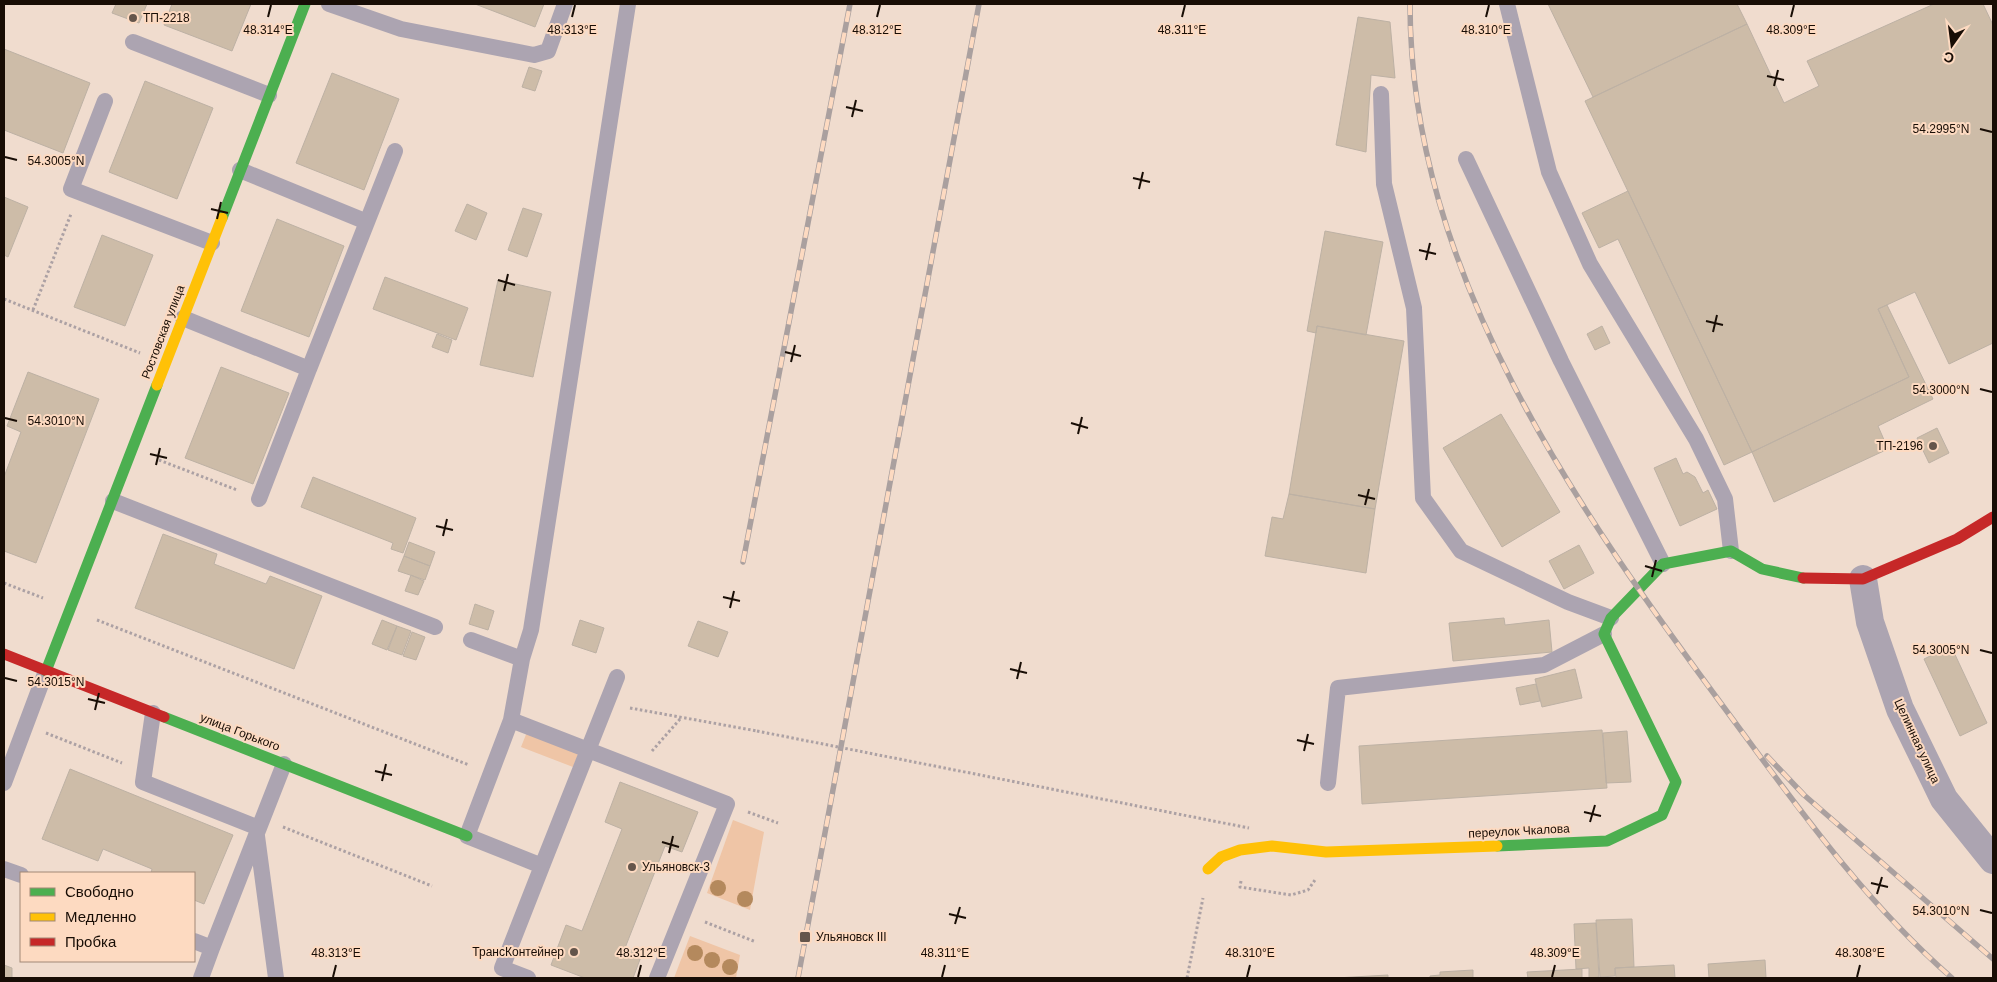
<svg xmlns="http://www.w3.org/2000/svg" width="1997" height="982" font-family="Arial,sans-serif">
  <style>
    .green { fill: #efc5a6 }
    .building { fill: #cdbca8; stroke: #bdb1a4 }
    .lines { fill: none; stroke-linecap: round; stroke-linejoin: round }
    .path { stroke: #aca1a4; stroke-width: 3; stroke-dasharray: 2.5 2.5; stroke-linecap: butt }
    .lane { stroke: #aca4b1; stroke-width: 16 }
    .street { stroke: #aca4b1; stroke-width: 28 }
    .fast { stroke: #4caf50; stroke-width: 11 }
    .slow { stroke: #ffc107; stroke-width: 11 }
    .jam { stroke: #c62828; stroke-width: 11 }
    .rail-casing { stroke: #aaa09f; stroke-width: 5.5 }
    .rail { stroke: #fddac1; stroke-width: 4; stroke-dasharray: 11; stroke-linecap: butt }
    .path-bridge { stroke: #aca1a4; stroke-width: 3; stroke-dasharray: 2.5 2.5; stroke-linecap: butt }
    .tree { fill: #b4895d }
    .ticks { fill: none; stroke: #180d05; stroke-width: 2 }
    .poi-dot { fill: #64554b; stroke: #fddac1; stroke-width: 2 }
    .labels { text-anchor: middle; stroke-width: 4; stroke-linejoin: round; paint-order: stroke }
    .poi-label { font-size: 12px; fill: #180d05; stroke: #fddac1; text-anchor: start }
    .street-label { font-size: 12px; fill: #180d05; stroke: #fddac1 }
    .ticks-label { font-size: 12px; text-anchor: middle; fill: #180d05; stroke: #fddac1; stroke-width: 4; stroke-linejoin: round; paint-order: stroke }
  </style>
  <rect width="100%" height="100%" fill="#f0dcce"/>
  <!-- green -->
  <path class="green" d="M527,732l52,20 -6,15 -52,-20z
    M733,820l31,12 -14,78 -43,-17z
    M690,936l50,19 -4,23h-62z"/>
  <!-- building -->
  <path class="building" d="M116,4h31l-8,19 -27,-10z
    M172,4h79l-19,47 -68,-26z
    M475,4h69l-9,23z
    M1548,4h189l10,20 -154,73z
    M1934,4h49l10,21v318l-44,21 -34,-72 -37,17 31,68 -157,75 -167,-351 162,-77 37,79 35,-17 -12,-25z
    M1358,17l32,5 5,56 -24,-3 -5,77 -30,-7z
    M4,49l86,34 -27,70 -59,-23z
    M529,67l13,4 -7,20 -13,-4z
    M332,73l67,26 -35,91 -68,-27z
    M145,81l68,27 -36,91 -68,-27z
    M1628,191l124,261 -28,13 -106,-226 -19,9 -17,-35z
    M4,197l24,10 -20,50 -4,-2z
    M467,204l20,9 -11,27 -21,-9z
    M523,208l19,6 -15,43 -19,-7z
    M277,219l67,27 -35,91 -68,-26z
    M1325,231l58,11 -17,93 -49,-9 -1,7 -9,-2z
    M102,235l51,20 -28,71 -51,-19z
    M385,277l83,31 -12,32 -83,-31z
    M498,280l53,12 -18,85 -53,-12z
    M1887,305l46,94 -55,27 10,23 -114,53 -22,-50 157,-75 -31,-68z
    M1317,326l87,15 -29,168 -86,-15z
    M1602,326l8,17 -15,7 -8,-16z
    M437,334l15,6 -4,13 -16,-6z
    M221,367l68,26 -36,91 -68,-26z
    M28,372l71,27 -63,164 -32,-12v-74l17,-45 -14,-6z
    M1501,414l59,98 -58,35 -59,-99z
    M1937,428l12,25 -20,10 -12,-25z
    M1676,458l7,16 4,-2 8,5 8,16 5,-3 9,19 -37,17 -26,-58z
    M313,477l103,41 -13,35 -12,-4 2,-6 -92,-36z
    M1289,494l86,15 -9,64 -101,-17 7,-39 11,2z
    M163,534l54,20 -3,10 52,20 4,-8 52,20 -28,73 -159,-61z
    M409,542l26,10 -5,14 -26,-10z
    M1579,545l15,28 -30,16 -15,-28z
    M404,556l26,10 -5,14 -27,-9z
    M411,575l13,6 -6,14 -13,-4z
    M475,604l19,7 -6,19 -19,-6z
    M1504,618l1,7 44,-5 3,32 -99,9 -4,-38z
    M382,620l15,6 -10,24 -15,-6z
    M580,620l24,8 -8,25 -24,-8z
    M698,621l30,11 -10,25 -30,-11z
    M397,626l14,5 -9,24 -14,-5z
    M412,632l13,5 -9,23 -13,-4z
    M1951,646l36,77 -27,13 -36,-77z
    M1575,669l7,29 -40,9 -7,-28z
    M1536,684l4,17 -20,4 -4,-17z
    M1602,730l5,58 -245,16 -3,-58z
    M1627,731l4,51 -25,1 -3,-50z
    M70,769l163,66 -29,69 -10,-4v-27h-43l1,-4 -49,-20 -5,12 -56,-22z
    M620,782l78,30 -16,40 -17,-6 -40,102 17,6 -9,24h-48l-34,-13 15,-40 16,6 40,-102 -17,-7z
    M1632,919l2,48 -19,1v8l-15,1 -4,-57z
    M1596,923l3,54 -10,1v-10l-13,1 -2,-45z
    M1765,960l1,18h-57l-1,-14z
    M4,965l8,3v10h-8z
    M1674,965l1,13h-59l-1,-10z
    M1582,969v9h-54l-1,-6z
    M1473,970v8h-43v-2l10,-1v-3z
    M1388,975v3h-52z"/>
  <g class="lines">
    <!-- path -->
    <path class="path" d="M4,299l136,54
      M33,310l38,-96
      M159,460l78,30
      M4,583l39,15
      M97,620l372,145
      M630,708l127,23
      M46,733l76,30
      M652,751l29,-33
      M748,812l30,11
      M283,827l149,59
      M1241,881l-1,6 51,8 17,-5 7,-10
      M705,922l51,20
      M1187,978l16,-80"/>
    <!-- lane -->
    <path class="lane" d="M329,4l72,25 133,26 14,-4 17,-47
      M1507,4l42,168 41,92 106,175 29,60 6,52
      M133,42l136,53
      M1381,94l3,90 30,124 9,190 38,53 107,51 43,16
      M105,101l-34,88 141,54
      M1466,159l95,202 102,203
      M240,170l127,52
      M183,318l126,51 -50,130
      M309,369l86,-218
      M113,501l322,126
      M471,640l51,19
      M617,677l-75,189 -75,-30 44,-116 11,-61 9,-29 97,-626
      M153,713l-10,69 116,46
      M511,720l216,84 -70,174
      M4,783l42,-112
      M1328,783l10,-95 206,-23 60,-31
      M257,836l19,142
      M4,869l17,6
      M194,941l18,7 72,-184
      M201,978l11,-30
      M528,978l-26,-10 40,-102"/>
    <!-- street -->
    <path class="street" d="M1863,579l7,43 30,87 44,90 49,61"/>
    <!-- fast -->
    <path class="fast" d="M222,218l83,-214
      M46,671l111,-286
      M164,717l303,119
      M1497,846l110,-5 55,-26 14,-33 -72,-148 7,-16 52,-54 68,-13 31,18 41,9"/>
    <!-- slow -->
    <path class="slow" d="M157,385l65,-167
      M1208,869l13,-12 19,-7 32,-4 54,6 171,-6"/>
    <!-- jam -->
    <path class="jam" d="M1803,578l60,1 94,-40 36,-22
      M4,654l160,63"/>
    <!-- rail casing -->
    <g class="rail-casing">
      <path id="rail" d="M1410,4c0,271 169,508 324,717 67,91 133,183 218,257
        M743,562l107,-558
        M1767,756l37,39 189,164
        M798,978l181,-974"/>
    </g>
    <!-- rail -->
    <use href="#rail" class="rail"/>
    <!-- path-bridge -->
    <path class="path-bridge" d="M757,731l492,97"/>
  </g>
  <!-- trees -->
  <g class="tree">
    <circle cx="718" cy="888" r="8"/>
    <circle cx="745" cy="899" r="8"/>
    <circle cx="695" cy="953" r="8"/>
    <circle cx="712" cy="960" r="8"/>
    <circle cx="730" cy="967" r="8"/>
  </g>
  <!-- ticks -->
  <path class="ticks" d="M268,17l3,-12M572,17l3,-12M877,17l3,-12M1182,17l3,-12M1486,17l3,-12M1791,17l3,-12M1767,76l17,4M1774,86l4,-16M846,107l17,4M852,117l4,-17M1980,129l12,3M5,157l12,3M1133,178l17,4M1139,189l4,-17M211,209l17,4M217,219l4,-17M1419,250l17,4M1426,260l4,-17M498,280l17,5M504,291l4,-17M1706,321l17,4M1713,332l4,-17M785,352l16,4M791,362l4,-17M1980,389l12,3M5,418l12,3M1071,423l17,5M1078,434l4,-17M150,454l17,4M156,465l4,-17M1358,495l17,4M1365,505l4,-16M436,526l17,4M443,536l4,-17M1645,566l17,5M1652,577l4,-17M723,597l17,4M730,608l4,-17M1980,650l12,3M1010,669l17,4M5,678l12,3M1017,679l4,-17M88,699l17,4M95,710l4,-17M1297,740l17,4M1304,751l4,-17M375,771l17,4M382,781l4,-17M1584,812l17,4M1590,822l5,-17M662,842l17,5M669,853l4,-17M1871,883l17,4M1877,894l5,-17M1980,910l12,3M949,914l17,4M955,924l5,-17M333,977l3,-12M638,977l3,-12M942,977l3,-12M1247,977l3,-12M1552,977l3,-12M1857,977l3,-12"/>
  <!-- markers -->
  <g class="poi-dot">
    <circle cx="133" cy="18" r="5"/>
    <circle cx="1933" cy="446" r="5"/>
    <circle cx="632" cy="867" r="5"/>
    <rect x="799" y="931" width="12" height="12" rx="2.5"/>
    <circle cx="574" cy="952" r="5"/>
  </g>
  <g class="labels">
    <!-- poi labels -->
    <g class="poi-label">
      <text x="143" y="22">ТП-2218</text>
      <text x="1923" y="450" text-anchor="end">ТП-2196</text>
      <text x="642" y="871">Ульяновск-3</text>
      <text x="816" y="941">Ульяновск III</text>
      <text x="564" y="956" text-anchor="end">ТрансКонтейнер</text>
    </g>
    <!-- street labels -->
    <g class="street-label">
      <text transform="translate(163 332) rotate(-69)" y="4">Ростовская улица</text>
      <text transform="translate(240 732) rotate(21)" y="4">улица Горького</text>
      <text transform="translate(1917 741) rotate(65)" y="4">Целинная улица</text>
      <text transform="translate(1519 831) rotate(-3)" y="4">переулок Чкалова</text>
    </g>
  </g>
  <g class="ticks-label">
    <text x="268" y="34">48.314°E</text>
    <text x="572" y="34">48.313°E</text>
    <text x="877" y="34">48.312°E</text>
    <text x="1182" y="34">48.311°E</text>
    <text x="1486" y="34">48.310°E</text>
    <text x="1791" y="34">48.309°E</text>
    <text x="1941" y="133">54.2995°N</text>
    <text x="56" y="165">54.3005°N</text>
    <text x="1941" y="394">54.3000°N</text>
    <text x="56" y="425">54.3010°N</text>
    <text x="1941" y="654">54.3005°N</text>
    <text x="56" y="686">54.3015°N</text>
    <text x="1941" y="915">54.3010°N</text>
    <text x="336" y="957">48.313°E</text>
    <text x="641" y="957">48.312°E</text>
    <text x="945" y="957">48.311°E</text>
    <text x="1250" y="957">48.310°E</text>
    <text x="1555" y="957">48.309°E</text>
    <text x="1860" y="957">48.308°E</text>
  </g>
  <!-- border -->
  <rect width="1997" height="982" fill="none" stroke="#180d05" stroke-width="10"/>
  <!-- legend -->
  <rect x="20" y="872" width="175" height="90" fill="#fddac1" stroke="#a18876"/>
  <rect x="30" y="888" width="25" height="8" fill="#4caf50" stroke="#a18876"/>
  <text x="65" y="897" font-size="15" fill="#180d05">Свободно</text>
  <rect x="30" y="913" width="25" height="8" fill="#ffc107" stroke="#a18876"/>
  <text x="65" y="922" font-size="15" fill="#180d05">Медленно</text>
  <rect x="30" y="938" width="25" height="8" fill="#c62828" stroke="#a18876"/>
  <text x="65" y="947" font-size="15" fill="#180d05">Пробка</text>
  <!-- north arrow -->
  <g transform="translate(1952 45) rotate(194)" stroke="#fddac1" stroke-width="4" paint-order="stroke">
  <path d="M0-4L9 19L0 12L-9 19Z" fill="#180d05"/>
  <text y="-8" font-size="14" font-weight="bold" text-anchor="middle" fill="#180d05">С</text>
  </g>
</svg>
